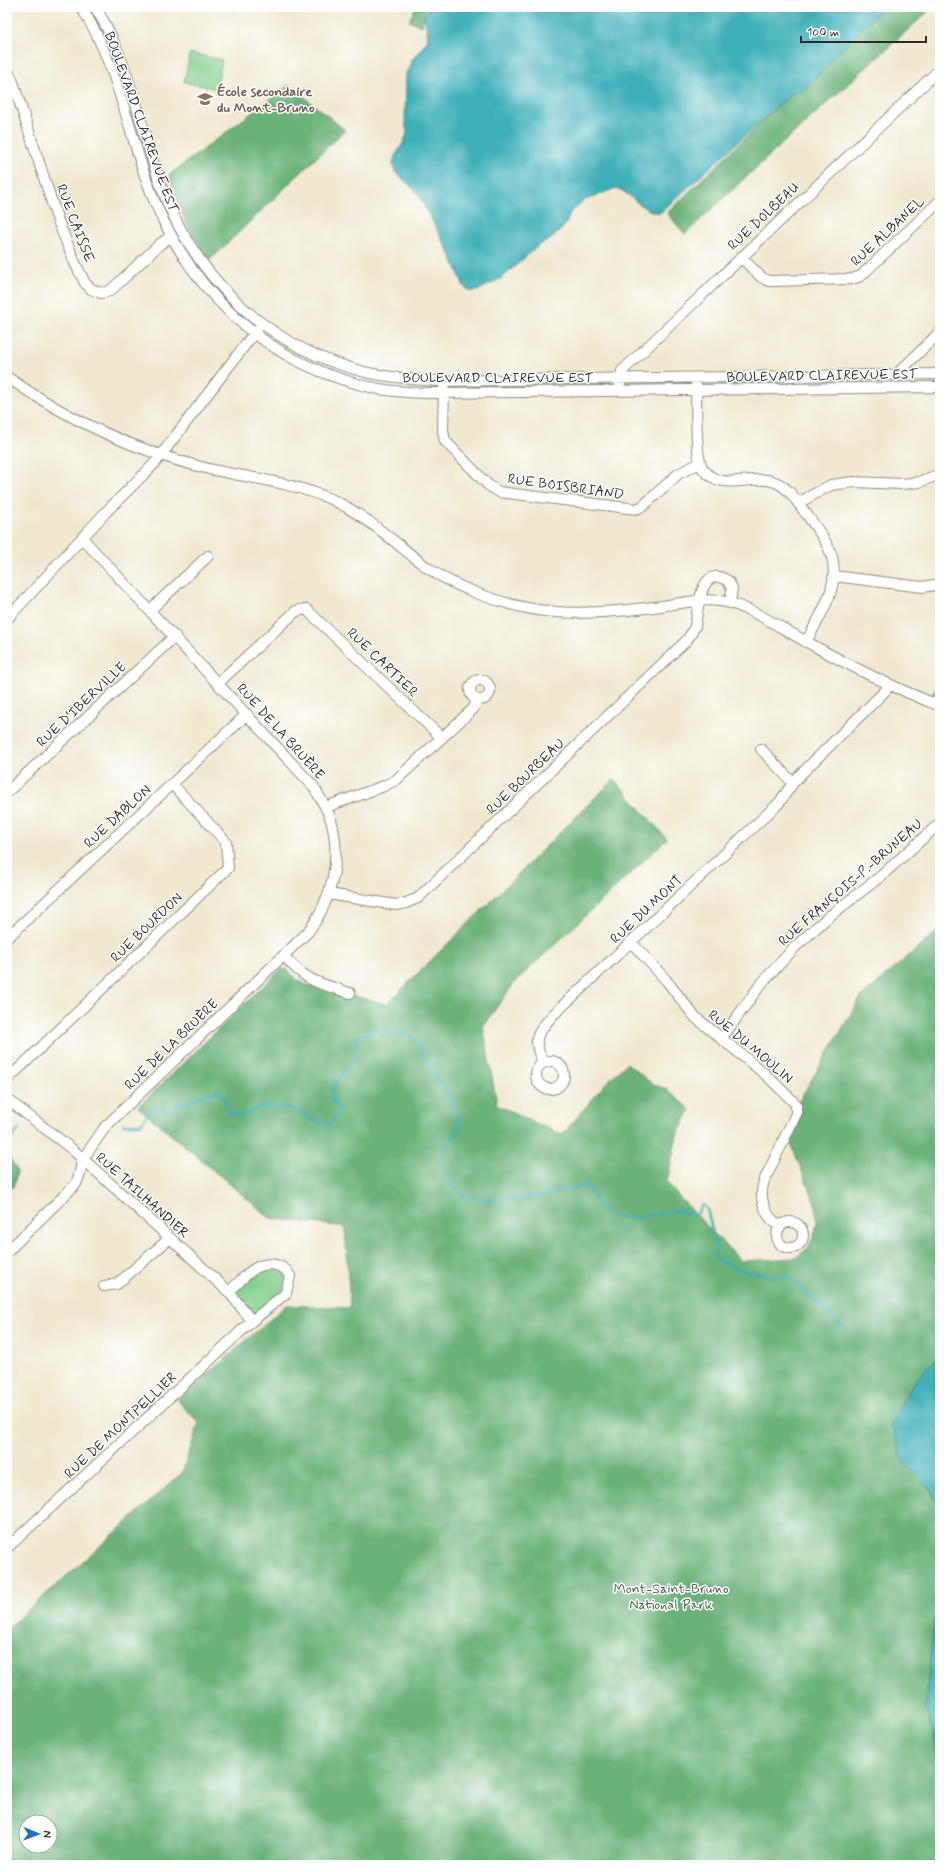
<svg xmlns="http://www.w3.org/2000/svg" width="947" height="1872" font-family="Mynerve,sans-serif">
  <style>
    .green { fill: #84d08e; stroke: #587e5c }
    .forest { fill: #6bb279; stroke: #4b6e52; fill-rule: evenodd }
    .water { fill: #3eafb7; stroke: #346d71 }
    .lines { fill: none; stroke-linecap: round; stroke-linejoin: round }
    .stream { stroke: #3eafb7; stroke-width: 2.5 }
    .minor-casing { stroke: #8e8a7e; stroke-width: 12 }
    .minor { stroke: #fff; stroke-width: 10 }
    .labels { text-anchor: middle; stroke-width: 3; stroke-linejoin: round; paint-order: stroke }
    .education-label { font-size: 14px; font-weight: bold; fill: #785e54; stroke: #fff; text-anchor: start }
    .street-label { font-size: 14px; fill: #2b2b2b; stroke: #fff }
    .park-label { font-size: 14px; fill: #465d49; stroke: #fff }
  </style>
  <rect width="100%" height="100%" fill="#fff"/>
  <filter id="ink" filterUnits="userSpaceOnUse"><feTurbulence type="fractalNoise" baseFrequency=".025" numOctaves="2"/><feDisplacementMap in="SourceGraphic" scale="8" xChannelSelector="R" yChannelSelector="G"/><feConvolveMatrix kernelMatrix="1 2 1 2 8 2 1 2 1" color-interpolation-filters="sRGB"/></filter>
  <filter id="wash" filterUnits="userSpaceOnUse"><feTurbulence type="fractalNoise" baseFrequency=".012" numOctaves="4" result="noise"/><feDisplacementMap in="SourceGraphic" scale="16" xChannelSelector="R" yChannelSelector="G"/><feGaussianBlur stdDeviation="0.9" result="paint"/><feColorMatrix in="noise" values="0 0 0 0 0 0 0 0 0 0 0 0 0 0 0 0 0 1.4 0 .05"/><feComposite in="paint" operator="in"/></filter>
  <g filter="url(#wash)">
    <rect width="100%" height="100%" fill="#f0e9d0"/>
    <!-- green -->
    <path class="green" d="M190,53l32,7 -6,29 -32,-7z
      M283,1267l6,16 -37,38 -23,-29 26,-24z"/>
    <!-- forest -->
    <path class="forest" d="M416,7h16l-8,8 -2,11 -13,-5z
      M883,7h50l-148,134 -100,93 -18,-21 124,-119 12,-4z
      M289,85l56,45 -136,131 -24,-39 -16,-47z
      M940,681v17l-9,-3z
      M614,779l53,60 -152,143 -32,44 14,79 65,30 44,-52 21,-20 24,20 17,7 22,20 -13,25 -10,47 12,15 62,64 54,-3 13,-10 6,-12 3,-13 -1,-17 -26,-65c6,-13 14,-25 9,-40l62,-104 79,-68v428l-13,9 -24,96 25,25 12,19v87l-7,39 -8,76 15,50v107h-933v-236l175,-156 17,-50 -22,-23 110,-95 63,3 -5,-81 -75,-9 -132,-111 143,-138h6l12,12 8,4 80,19zM26,1822h24v24h-24z
      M7,1153l10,18 -3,15 -7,4z"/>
    <!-- water -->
    <path class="water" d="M433,7h450l-80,83 -12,4 -131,119c-20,-2 -26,-18 -44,-25l-33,13 -13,12 -3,9 -5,7 -12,11 -11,5 -37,33 -25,13h-6l-7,-4 -12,-29 -35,-66 -22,-20 -2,-8 2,-8 7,-11 5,-11 -2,-15 1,-46 6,-13 15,-19 1,-5 -4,-21z
      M940,1357v149l-12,-19 -25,-25 -12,-40c15,-25 24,-48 49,-65z
      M940,1593v165l-15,-50 8,-76z"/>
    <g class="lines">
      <!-- stream -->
      <path class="stream" d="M123,1124h18l8,-11 5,-3h14l48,-19c11,2 8,15 16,24h13l16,-8 20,-1 22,6 7,8 19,4c4,-3 13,-10 9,-17 -1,-2 -5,-5 -7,-7 0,-17 13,-28 24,-40l-1,-18 4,-6c11,-3 40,-8 51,-1 9,6 13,19 18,28 11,19 36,39 32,64 -1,9 -10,13 -14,20 -2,3 -3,8 -4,11l14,30 12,11h45l28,-3 44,-10 5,1c3,6 6,15 10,19 26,28 74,-6 94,10l4,-2 5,-9 5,4 9,37 -1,10 4,5 24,10 48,8 53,49
        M7,1143l12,-13"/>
    </g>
  </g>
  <g filter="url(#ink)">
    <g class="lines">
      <!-- minor casing -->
      <g class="minor-casing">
        <path id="minor" d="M81,7c33,50 45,113 64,169 37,109 118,190 234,213 19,3 38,4 57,4l504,-6
          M95,7c34,53 45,118 65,176 33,94 108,165 205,189 24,6 48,7 72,9l503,-7
          M7,69l6,13 45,139 17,42 10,20 6,6 10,4 9,-2 50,-47 10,-7
          M741,257l20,20 8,4 83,-2 9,-3 6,-6 73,-69
          M7,377c60,42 126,73 198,91 42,10 88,14 128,32 36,17 64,45 95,68 28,20 71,35 104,41 37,7 84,3 122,-2 24,-3 52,-11 76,-4 27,8 52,26 77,39 43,24 87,46 133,64
          M896,377v-2l44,-43
          M620,384l2,-13 318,-302
          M696,385c1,18 -2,71 7,84 17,23 47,6 69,12 15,4 23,18 32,30 9,12 19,24 25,38 15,33 -8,65 -23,93
          M444,388l-1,43 2,10 43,44 11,7 137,17 7,-3 35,-32 22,-11
          M798,503l33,-18 23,-3 48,2 17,-2 21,-8
          M834,576l88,11 18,-3
          M150,610l58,-54
          M7,619l98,-106 50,-50 103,-135
          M470 690a10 10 0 1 1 20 0a10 10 0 1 1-20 0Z
          M218,683l78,-72 10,-2 136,129
          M761,749l32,34
          M7,792l168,-156
          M326,807l58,-21 12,-6 77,-71 5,-9
          M329,894l67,11 10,-2 12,-5 269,-258c4,-5 6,-9 8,-14 3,-15 5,-64 33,-45l4,7 -2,15
          M7,938l240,-224
          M631,942l35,38 29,37 70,57 31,30v10l-32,67c-6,17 1,36 16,45
          M284,956c23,26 34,27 66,37
          M721,1039l40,-55 34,-37 32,-29 54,-42 59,-53
          M536 1075a14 14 0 1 1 28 0a14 14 0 1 1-28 0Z
          M543,1062c-12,-24 -6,-29 11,-48l225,-211 14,-20 8,-9 85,-84 4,-5
          M7,1080l221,-212 -2,-26 -54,-58
          M7,1099l66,51 97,88 59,54 23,29
          M777 1235a13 13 0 1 1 26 0a13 13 0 1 1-26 0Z
          M7,1252l69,-68 4,-11 2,-13 24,-34 202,-194c24,-32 34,-73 23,-112 -4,-12 -11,-22 -17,-33l-232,-249
          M104,1286l13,-2 53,-46
          M7,1548l245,-227 34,-28 4,-17c-3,-5 -5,-8 -11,-10 -22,-8 -36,13 -50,26"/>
      </g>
      <!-- minor -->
      <use href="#minor" class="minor"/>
    </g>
  </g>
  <!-- icons -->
  <defs>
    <g id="school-bare" transform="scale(1.2)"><path d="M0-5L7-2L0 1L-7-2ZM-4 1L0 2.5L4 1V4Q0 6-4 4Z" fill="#8d6e63" stroke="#fff" stroke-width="2.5" paint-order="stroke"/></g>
  </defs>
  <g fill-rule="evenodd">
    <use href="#school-bare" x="205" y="99"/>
  </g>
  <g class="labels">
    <!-- education labels -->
    <g class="education-label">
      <text x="217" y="96">École secondaire<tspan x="217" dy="16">du Mont-Bruno</tspan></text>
    </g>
    <!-- street labels -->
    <g class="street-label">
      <text transform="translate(142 122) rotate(70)" y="5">BOULEVARD CLAIREVUE EST</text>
      <text transform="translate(763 216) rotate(-43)" y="5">RUE DOLBEAU</text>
      <text transform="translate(76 223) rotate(69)" y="5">RUE CAISSE</text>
      <text transform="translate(887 231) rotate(-43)" y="5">RUE ALBANEL</text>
      <text transform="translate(822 375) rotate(-1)" y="5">BOULEVARD CLAIREVUE EST</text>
      <text x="498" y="382">BOULEVARD CLAIREVUE EST</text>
      <text transform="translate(566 486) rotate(8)" y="5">RUE BOISBRIAND</text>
      <text transform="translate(383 662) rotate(44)" y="5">RUE CARTIER</text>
      <text transform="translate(81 704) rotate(-43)" y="5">RUE D'IBERVILLE</text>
      <text transform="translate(281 731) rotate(48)" y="5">RUE DE LA BRUÈRE</text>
      <text transform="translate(525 776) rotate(-44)" y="5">RUE BOURBEAU</text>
      <text transform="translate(117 816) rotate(-43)" y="5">RUE DABLON</text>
      <text transform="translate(850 882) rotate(-41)" y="5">RUE FRANÇOIS-P.-BRUNEAU</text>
      <text transform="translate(646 909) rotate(-43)" y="5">RUE DU MONT</text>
      <text transform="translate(146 927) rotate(-44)" y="5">RUE BOURDON</text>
      <text transform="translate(171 1044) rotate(-44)" y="5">RUE DE LA BRUÈRE</text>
      <text transform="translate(751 1046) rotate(40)" y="5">RUE DU MOULIN</text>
      <text transform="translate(143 1195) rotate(42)" y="5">RUE TAILHANDIER</text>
      <text transform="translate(120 1425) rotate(-43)" y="5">RUE DE MONTPELLIER</text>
    </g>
    <!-- park labels -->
    <g class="park-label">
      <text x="671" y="1593">Mont-Saint-Bruno<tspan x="671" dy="16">National Park</tspan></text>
    </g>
  </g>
  <!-- margin -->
  <rect width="947" height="1872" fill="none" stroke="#fff" stroke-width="24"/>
  <!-- north arrow -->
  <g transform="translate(38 1834) rotate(91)"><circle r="19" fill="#ffffff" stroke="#aaaaaa"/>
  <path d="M0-3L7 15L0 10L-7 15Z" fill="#1f6fb2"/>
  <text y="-6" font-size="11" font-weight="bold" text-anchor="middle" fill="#2b2b2b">N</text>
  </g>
  <!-- scale -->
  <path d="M801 36v6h125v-6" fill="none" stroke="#2b2b2b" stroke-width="2"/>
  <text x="807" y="36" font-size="12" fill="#2b2b2b" stroke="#ffffff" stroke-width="3" paint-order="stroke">100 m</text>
</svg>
